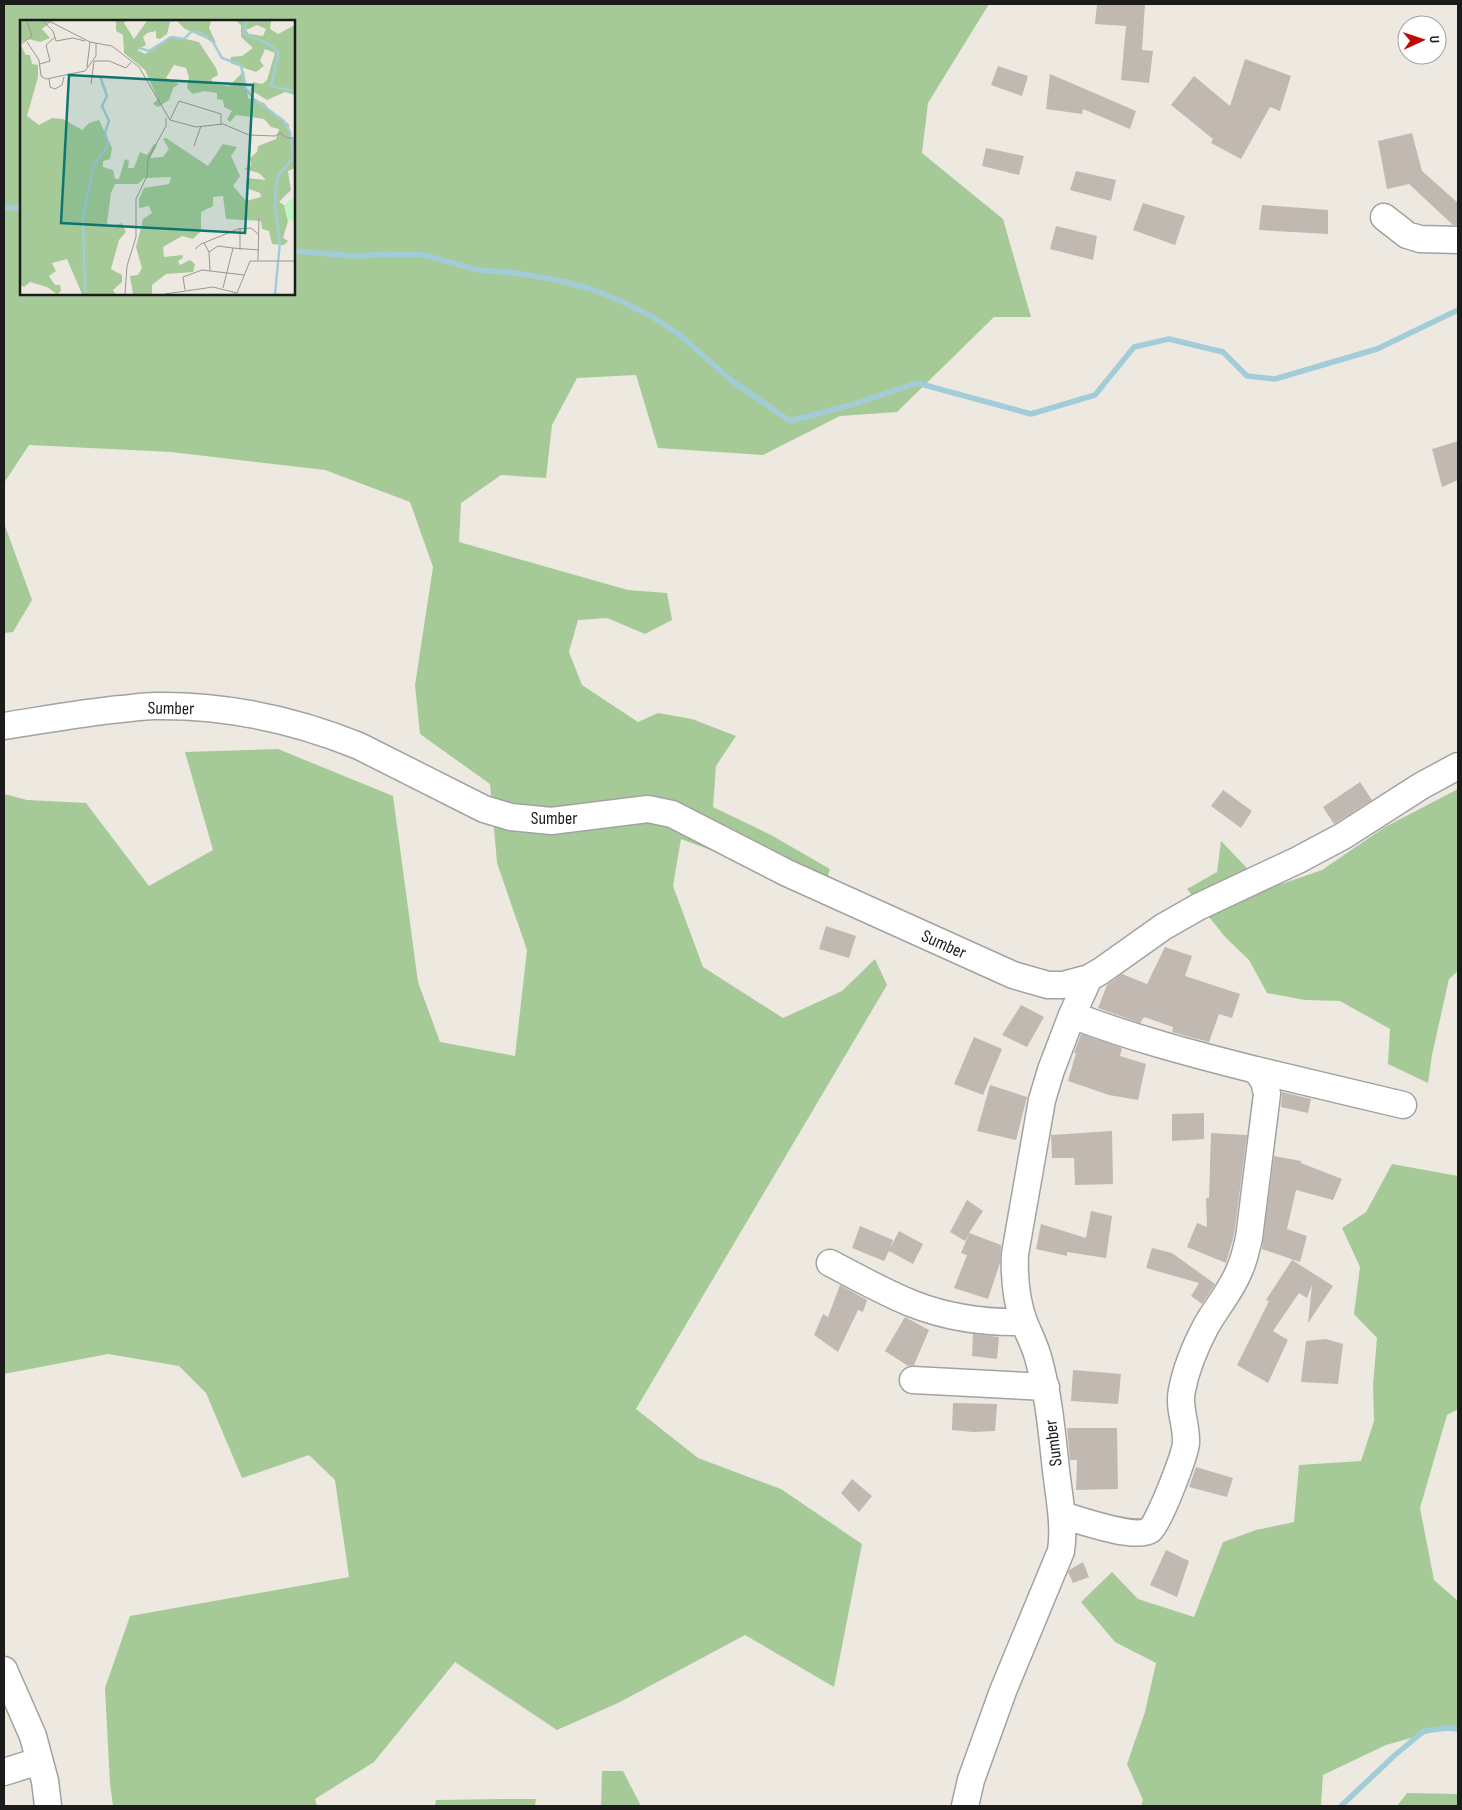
<svg xmlns="http://www.w3.org/2000/svg" width="1462" height="1810" font-family="'Sofia Sans Condensed',sans-serif">
  <style>
    .forest { fill: #a6ca97; fill-rule: evenodd }
    .lines { fill: none; stroke-linecap: round; stroke-linejoin: round }
    .stream { stroke: #a3ccd9; stroke-width: 5.5 }
    .building { fill: #c1b8b1 }
    .minor-casing { stroke: #a2a2a2; stroke-width: 29 }
    .minor { stroke: #fff; stroke-width: 26 }
    .labels { text-anchor: middle; stroke-width: 4; stroke-linejoin: round; paint-order: stroke }
    .street-label { font-size: 18px; fill: #1b1b1b; stroke: #fff }
    .inset-river { fill: none; stroke: #a3ccd9; stroke-width: 2.5 }
    .inset-road { fill: none; stroke: #999792; stroke-width: 1 }
    .view { fill: #0f766e; fill-opacity: 0.15; stroke: #0f766e; stroke-width: 2.5 }
    .inset-edge { fill: none; stroke: #1b1b1b; stroke-width: 2.5 }
  </style>
  <rect width="100%" height="100%" fill="#ede9e1"/>
  <!-- forest -->
  <path class="forest" d="M4,4h985l-61,99 -6,50 81,66 28,98h-37l-97,95 -57,4 -77,39 -105,-7 -22,-73 -59,3 -25,47 -6,53 -45,-3 -40,28 -2,39 169,48 39,3 5,27 -27,14 -38,-16 -29,2 -9,32 13,33 56,37 20,-9 34,6 44,17 -20,30 -3,41 58,28 59,34 -9,30 -97,-44 -43,-16 -8,47 30,81 80,51 59,-27 33,-32 12,26 -251,424 62,49 83,31 81,55 -28,143 -89,-52 -127,68 -61,27 -102,-68 -81,100 -59,37 2,7h-204l-3,-22 -5,-96 25,-72 219,-39 -14,-97 -26,-25 -67,23 -36,-85 -27,-27 -71,-12 -104,20v-580l23,6 59,3 63,83 64,-36 -28,-98 93,-3 115,47 25,186 22,60 75,14 12,-106 -30,-87 -7,-79 -70,-50 -5,-49 18,-118 -23,-65 -85,-32 -154,-18 -142,-7 -25,38zM21,21h273v273h-273z
    M4,523l28,77 -19,32 -9,1z
    M1458,789v182l-9,8 -17,76 -4,28 -40,-19 2,-35 -50,-28 -35,-1 -38,-7 -18,-33 -24,-23 -38,-48 30,-17 4,-31 46,48 55,-19 63,-43z
    M1392,1164l66,12v233l-11,6 -27,93 14,72 24,21v131l-12,-4 -60,17 -63,30 -2,31h-180l2,-6 -16,-36 18,-52 11,-49 -41,-21 -34,-40 31,-30 26,27 56,18 29,-75 33,-12 38,-8 5,-57 62,-4 13,-40 -1,-36 4,-47 -23,-24 6,-47 -18,-39 24,-16z
    M602,1771h21l18,35h-40z
    M1407,1793l51,1v12h-61z
    M502,1799h34l-1,7h-100l1,-6z"/>
  <g class="lines">
    <!-- stream -->
    <path class="stream" d="M4,207l17,1
      M294,251l60,5 36,-2 34,1 54,15 38,3 36,6 37,9 32,13 30,15 29,19 52,46 58,40 61,-16 66,-22 114,31 64,-19 39,-48 35,-8 54,13 24,24 28,3 102,-30 81,-39
      M1341,1806l54,-51 29,-24 23,-3 11,1"/>
  </g>
  <!-- building -->
  <path class="building" d="M1097,4h48l-3,46 11,1 -4,32 -28,-3 5,-54 -31,-2z
    M1245,59l46,17 -11,35 -10,-4 -29,52 -30,-16 2,-4 -42,-34 23,-29 36,30z
    M998,66l30,10 -6,20 -31,-11z
    M1050,74l86,37 -6,18 -47,-20 -1,5 -36,-5z
    M1412,133l10,38 36,32v22h-5l-44,-41 -22,5 -9,-48z
    M986,148l38,8 -5,19 -37,-9z
    M1076,171l40,9 -5,21 -41,-11z
    M1143,203l42,13 -10,29 -42,-15z
    M1262,205l66,5v24l-69,-4z
    M1056,226l41,10 -4,24 -43,-11z
    M1458,441v39l-16,7 -10,-38z
    M1360,782l12,18 -38,24 -11,-17z
    M1223,790l29,21 -11,17 -30,-22z
    M826,926l30,10 -7,22 -30,-9z
    M1165,947l27,9 -7,20 55,18 -8,24 -13,-4 -10,28 -37,-10 1,-5 -29,-10 -4,6 -42,-15 9,-23 15,-11 25,10z
    M1021,1005l23,12 -17,30 -25,-12z
    M1081,1034l41,14 -2,8 26,8 -8,36 -29,-5 -41,-14 8,-28h-2z
    M974,1037l28,12 -19,46 -29,-11z
    M990,1085l37,12 -11,43 -39,-9z
    M1282,1092l29,7 -3,14 -27,-6z
    M1204,1113v26l-32,2v-27z
    M1112,1131l1,53 -38,1 -1,-27h-22l-1,-23z
    M1211,1133l36,2 -13,100 -8,28 -39,-16 10,-24 10,4 -1,-29h3z
    M1274,1156l27,5v2l41,16 -9,21 -37,-10 -9,39 20,7 -7,26 -38,-13z
    M967,1200l16,11 -14,22 32,12 -1,18 -12,36 -34,-11 13,-33 -6,-2 8,-19 -4,7 -15,-9z
    M1091,1211l21,5 -6,42 -39,-6v4l-31,-7 5,-25 45,14z
    M860,1226l33,14 -3,8 9,-17 24,13 -10,20 -24,-13 -5,10 -32,-13z
    M1152,1248l20,5 43,31 -13,20 -11,-8 8,-13 -53,-15z
    M1292,1260l41,26 -25,37 4,-38 -5,13 -8,-5 -26,38 15,9 -20,43 -31,-18 32,-64 -3,-1z
    M840,1285l27,15 -4,12 -5,-2 -20,42 -24,-17 9,-21 5,3z
    M905,1317l24,13 -15,35 -6,1 -23,-15z
    M973,1334l26,3 -2,22 -25,-3z
    M1326,1339l17,5 -5,40 -37,-2 5,-41z
    M1073,1370l48,4 -3,30 -47,-3z
    M953,1403l44,1 -2,27 -22,1 -21,-2z
    M1067,1428h50l1,61 -42,1 1,-30h-7z
    M1196,1467l37,11 -6,19 -38,-10z
    M852,1479l20,17 -13,16 -18,-19z
    M1166,1550l23,11 -12,36 -27,-12z
    M1083,1562l6,15 -16,6 -5,-11 1,-2z"/>
  <g class="lines">
    <!-- minor casing -->
    <g class="minor-casing">
      <path id="minor" d="M1384,217l23,18 13,4 38,1
        M4,726c39,-6 77,-13 117,-17 11,-1 23,-3 34,-3 69,-1 140,14 204,40l125,63 27,8 40,4 97,-12 24,5 115,59 226,102 35,10h15l26,-7 12,-7 62,-44 35,-20 100,-47 45,-24 78,-50 37,-20
        M1256,1070l147,35
        M830,1263c27,14 55,30 83,41 36,14 73,19 111,18
        M913,1380l133,7
        M1062,1515c17,5 74,25 88,15 9,-7 35,-75 36,-87 1,-18 -8,-35 -4,-53 4,-21 14,-45 24,-64 10,-18 25,-35 33,-55 5,-10 7,-21 10,-33l18,-144 -3,-13 -8,-11c-63,-16 -124,-32 -184,-55
        M4,1670l29,66 12,45 3,25
        M4,1772l35,-11
        M965,1806l6,-26 32,-89 58,-140c4,-27 -2,-54 -5,-81 -4,-36 -7,-73 -17,-109 -3,-14 -10,-26 -15,-39 -8,-22 -10,-45 -9,-68l27,-154 9,-30 21,-55 17,-37"/>
    </g>
    <!-- minor -->
    <use href="#minor" class="minor"/>
  </g>
  <g class="labels">
    <!-- street labels -->
    <g class="street-label">
      <text transform="translate(171 708) rotate(1)" y="6">Sumber</text>
      <text x="554" y="824">Sumber</text>
      <text transform="translate(944 944) rotate(24)" y="6">Sumber</text>
      <text transform="translate(1053 1443) rotate(-97)" y="6">Sumber</text>
    </g>
  </g>
  <!-- overview -->
  <g transform="translate(20 20)">
    <rect width="275" height="275" fill="#ede9e1"/>
    <path d="M0,1h32l-10,8 8,9 -10,4 -12,-3 -8,4zM96,1h10l-2,2 10,16 13,-18h64l-2,7 7,15 -31,-14 -8,-8 -7,1 -3,12 -7,5 -4,-1v-7l-9,2 -4,4 3,8 -9,5 8,4 28,-18 26,6 17,26 2,7 -7,4 2,5 16,2 15,-15 4,27 16,5 11,13 14,8v11l6,6v27l-7,3 3,19 -12,12 5,3 4,16 -5,17 5,3 -4,4 -12,-1 -3,-13 -7,-2 -1,-8 -35,-2 -3,-23 -10,1v9l-12,6v19l-8,8 -11,-3 -19,11 1,10 18,-2 1,3 -5,3 2,4 10,-5 5,4 -2,8 -27,2 -14,11v9h-19l-3,-18 8,-1 4,-7 -6,-21 7,-28 9,-6 -3,-7 -10,2v-9l5,-11 25,-4 2,-7 -27,1 -6,6h-23l-4,9 -4,30 5,3 10,-3 4,9 -7,8 -8,29 11,6v7l-9,8 2,4h-33l-15,-35 -15,4 4,8 -7,5 6,9h5l1,6 -4,3 -10,-7 -17,-5 -6,5 -4,-2v-241l6,11h4l2,9 6,1v12l-11,39 12,9 13,-7 11,1 19,11 7,-7 10,-3 13,28 -2,11 -7,2v6l10,3 2,9h4l6,-20 4,2 -1,7h6l6,-16 7,3 7,-11 3,1 -7,13 13,-1 6,-8 -6,-10 3,-1 42,28 15,-22 14,3 -6,9 9,20 -7,10 13,15 15,-4 -1,-4 -14,-5 1,-10 19,2 -7,-7 -15,-4 7,-4 -1,-7 7,-6 1,-6 18,-7 3,-10 -8,-2 -7,-8 -28,-4 -6,7 -3,-3 5,-8 -8,-4 -1,-7 -6,-1v-6l-13,-2 -11,3 -6,-6 2,-10 -3,-10 -12,-3 -8,13 13,6 -6,4 -4,12 -11,7 -5,-3 5,-5 -13,-29 -21,-17 -1,-18 -7,-4zM216,1h35l-1,8 8,5 17,-9v70l-10,-3 -18,8 -16,-10 2,-8 9,2 5,-4 8,-27 -10,-4 -5,12 4,5 -8,6 -26,-9 1,-6 11,-1 11,-8 -12,-11v-12zM237,5l9,4 -3,7 -14,-2 -3,-4z" fill="#a6ca97" fill-rule="evenodd"/>
    <path d="M275,176v24l-7,1 -4,-16z" fill="#bef6c3"/>
    <path class="inset-river" d="M226,1l-2,13 25,10 10,9 -8,33 24,5M119,28l10,3 22,-14 13,2 8,-8 9,2 12,9 9,16 19,7 4,23 9,11 30,22 6,11 4,25 -16,19 -2,11 -1,19 5,36 -5,52M65,274l-2,-78 11,-51 14,-20 -3,-13 4,-11 -7,-15 5,-10 -7,-20"/>
    <path class="inset-road" d="M23,1l10,10 3,10 17,-3 12,3M29,1l41,21 22,4 27,21 31,53 26,7 27,-3 26,11 26,1 5,-3 7,5h8M7,22l12,18 2,16 5,3 39,-8 11,-15v-13M0,25l12,-9 -5,-15M20,44l10,-3 -4,-16 9,-8M67,47l3,-25M29,58l1,9 5,2 7,-4 2,-8M71,64l3,-23h15l17,7 5,-6M150,100l9,-19 42,13v10M174,126l7,-20M184,223l5,9 9,-6 15,2M175,229l6,-5 37,-15 13,-1 7,6M220,230v-22M189,232l1,19M238,240l1,-42M203,268l10,-40 26,2M165,270l-2,-13 19,-7 42,5M105,274l2,-28 9,-29v-38l11,-23 1,-17 18,-33v-8M145,274l48,-7 24,6 13,-32h45"/>
    <path class="view" d="M49,55l184,10 -8,148 -184,-10z"/>
    <rect width="275" height="275" class="inset-edge"/>
  </g>
  <!-- border -->
  <rect width="1462" height="1810" fill="none" stroke="#1b1b1b" stroke-width="10"/>
  <!-- north arrow -->
  <g transform="translate(1422 40) rotate(87)"><circle r="24" fill="#ffffff" stroke="#a4a4a4"/>
  <path d="M0-4L9 19L0 12L-9 19Z" fill="#be0a08"/>
  <text y="-8" font-size="14" font-weight="bold" text-anchor="middle" fill="#1b1b1b">U</text>
  </g>
</svg>
